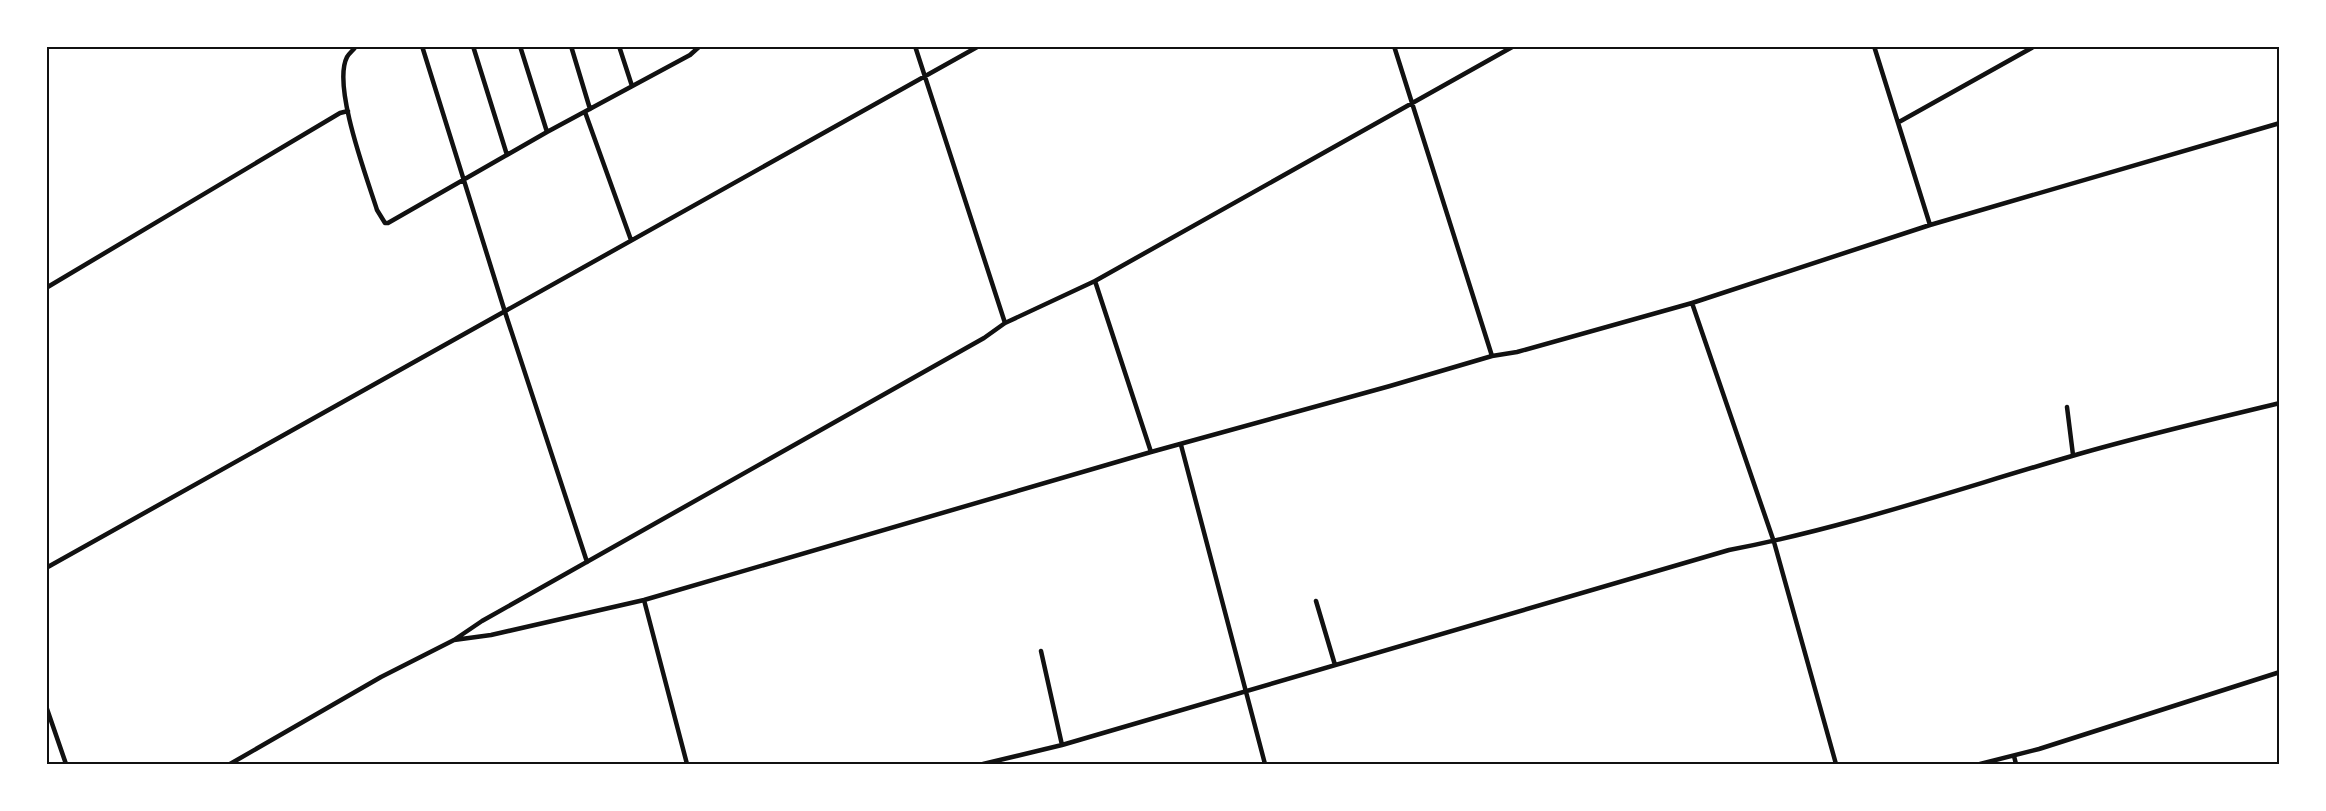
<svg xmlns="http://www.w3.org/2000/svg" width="2326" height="811" font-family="Figtree,sans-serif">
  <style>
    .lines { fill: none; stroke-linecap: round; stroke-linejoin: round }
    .minor { stroke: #111; stroke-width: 4.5 }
    .neatline { fill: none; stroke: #111; stroke-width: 2 }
  </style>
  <rect width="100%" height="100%" fill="#fff"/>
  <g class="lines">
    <!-- minor -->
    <path class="minor" d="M356,46c-2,4 -7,7 -9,11 -15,29 20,121 30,153l8,13h3l159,-91 143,-77 10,-9
      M422,46l83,266 82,250
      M473,46l34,109
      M520,46l27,86
      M571,46l19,63
      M619,46l13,40
      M915,46l90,277
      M1394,46l98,310
      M1874,46l56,179
      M585,112l46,128
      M1899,122l136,-76
      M1095,281l56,171
      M46,288l294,-175 8,-2
      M1692,303l82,239 62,222
      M2067,407l6,48
      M1181,445l84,319
      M46,568l933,-522
      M644,600l43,164
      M1316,601l19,64
      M454,640l37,-5 153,-35 507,-148 239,-66 102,-30 25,-4 175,-49 238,-78 350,-102
      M1041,651l21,94
      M46,706l20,58
      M2014,756l2,8
      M230,764l151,-87 73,-37 28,-19 502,-283 21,-15 90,-42 419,-235
      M983,764l79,-19 667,-195c116,-22 229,-61 343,-94 68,-20 138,-36 208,-53
      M1980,764l59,-15 241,-77"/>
  </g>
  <!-- border -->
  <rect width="2326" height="811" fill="none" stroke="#ffffff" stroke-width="96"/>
  <rect x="48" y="48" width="2230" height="715" class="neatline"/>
</svg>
